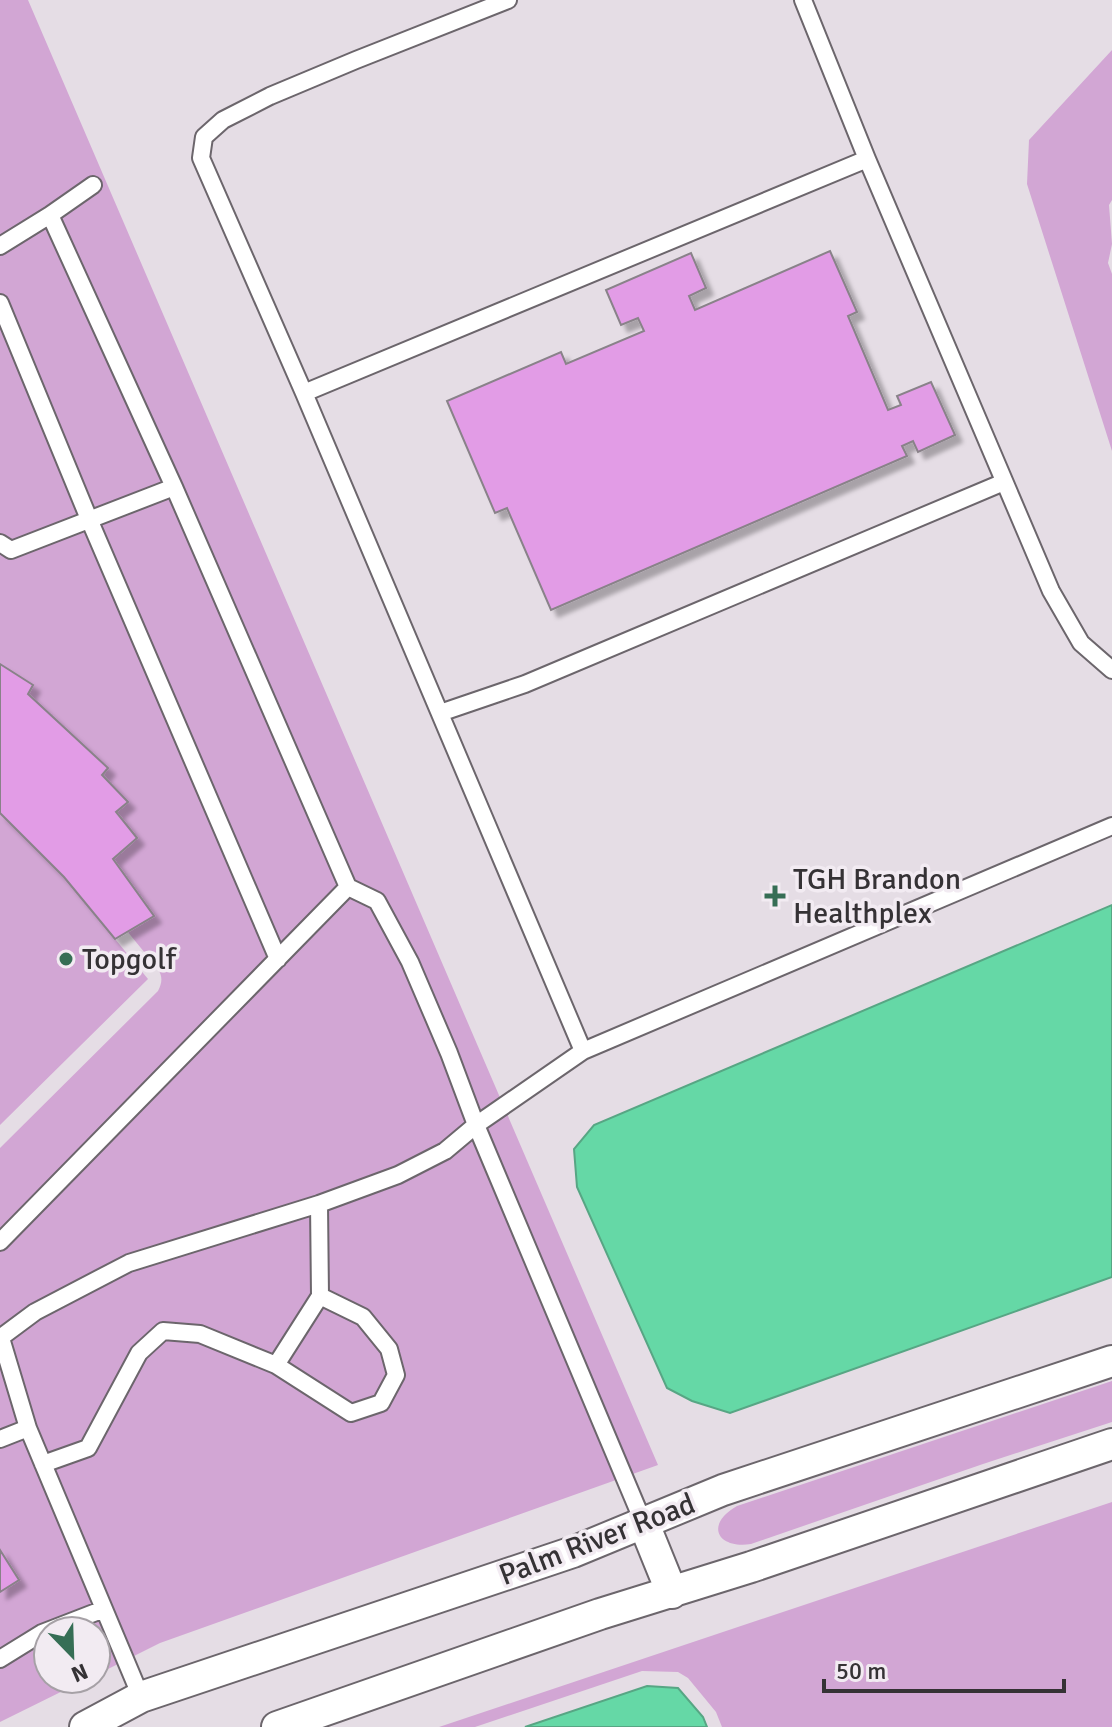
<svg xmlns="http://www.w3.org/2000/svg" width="1112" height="1727" font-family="Signika,sans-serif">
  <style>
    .green { fill: #d2a6d4 }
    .water { fill: #65d8a6; stroke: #57a684; stroke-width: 2 }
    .building { fill: #e29ce6; stroke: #898289; stroke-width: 2; filter: url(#shadow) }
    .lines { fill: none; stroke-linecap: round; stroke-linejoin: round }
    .lane-casing { stroke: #6c666c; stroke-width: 20 }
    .street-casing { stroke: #6c666c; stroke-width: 34 }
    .lane { stroke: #fff; stroke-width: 16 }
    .street { stroke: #fff; stroke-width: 30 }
    .poi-dot { fill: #366e55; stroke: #f2ebf2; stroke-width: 3 }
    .labels { text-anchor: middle; stroke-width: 7; stroke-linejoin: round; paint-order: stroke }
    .poi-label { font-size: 30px; fill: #353235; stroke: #f2ebf2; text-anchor: start }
    .street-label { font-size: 30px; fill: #353235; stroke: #f2ebf2 }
  </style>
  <defs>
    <filter id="shadow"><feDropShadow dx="7" dy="7" stdDeviation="2" flood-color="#0004"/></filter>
  </defs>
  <rect width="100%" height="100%" fill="#e5dde5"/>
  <!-- green -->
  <path class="green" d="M0,0h28l630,1465 -498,178 -64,32v-44h-48v48h39l-87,43v-574l158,-157c4,-8 5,-14 0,-22l-84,-103 -74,-74z
    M1112,50v150l-3,5 3,39 -4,19 4,11v177l-85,-267 2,-44z
    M0,813l64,64 84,102 -148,146z
    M1112,1381v41l-129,42 -232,80c-33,5 -47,-19 -14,-38z
    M1112,1502v225h-390l-6,-15 -28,-34 -10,-6 -36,-1 -167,56h-36z"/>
  <!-- water -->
  <path class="water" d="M1112,905v372l-382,136 -38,-12 -25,-13 -90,-201 -3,-38 20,-24z
    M647,1686l31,2 25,29 4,10h-182z"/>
  <!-- building -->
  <path class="building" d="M830,251l27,61 -9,4 40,94 13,-5 -4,-9 34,-14 24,53 -37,17 -5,-11 -11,5 5,10 -356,154 -44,-102 -12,5 -48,-112 114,-49 5,12 78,-33 -6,-13 -17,7 -15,-35 85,-37 15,35 -17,8 6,14z
    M0,664l33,21 -5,9 80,74 -6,7 26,27 -12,10 21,26 -24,21 41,57 -39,23 -51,-62 -64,-64z
    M0,1550l19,30 -19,12z"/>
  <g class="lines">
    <!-- lane casing -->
    <g class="lane-casing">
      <path id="lane" d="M508,0l-152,60 -86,36 -47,24 -19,17 -3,21 103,235 279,658
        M803,0l64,159 184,432 30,52 31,27
        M50,215l124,272 174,400 29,14 33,61 39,91 27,72 168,399
        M0,246l50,-31 43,-30
        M0,303l89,216 189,440
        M304,393l563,-234
        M0,543l11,7 163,-63
        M440,713l85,-29 479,-202
        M0,1242l348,-355
        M0,1338l35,-26 94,-49 190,-59 79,-29 47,-24 31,-26 107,-74 529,-225
        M1,1338l27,90 113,269
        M276,1365l75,48 30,-10 15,-28 -7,-26 -26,-32 -43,-21
        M0,1439l28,-11
        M43,1464l45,-16 51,-95 24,-22 37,3 76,31 44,-69 -1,-92
        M0,1659l42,-26 62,-24"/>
    </g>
    <!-- street casing -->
    <g class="street-casing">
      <path id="street" d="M644,1524l28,69
        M85,1727l56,-30 432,-145 150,-62 389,-129
        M277,1727l323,-113 151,-47 361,-123"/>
    </g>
    <!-- lane -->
    <use href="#lane" class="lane"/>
    <!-- street -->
    <use href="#street" class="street"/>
  </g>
  <!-- markers -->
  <g class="poi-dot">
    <path d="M771 884h8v8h8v8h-8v8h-8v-8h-8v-8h8z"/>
    <circle cx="66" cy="959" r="8"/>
  </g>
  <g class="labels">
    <!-- poi labels -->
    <g class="poi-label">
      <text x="793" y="889">TGH Brandon<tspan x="793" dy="34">Healthplex</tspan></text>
      <text x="82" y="969">Topgolf</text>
    </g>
    <!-- street labels -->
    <g class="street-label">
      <text transform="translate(597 1539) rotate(-21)" y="10">Palm River Road</text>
    </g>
  </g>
  <!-- north arrow -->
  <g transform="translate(72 1655) rotate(157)"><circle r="38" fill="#f2ebf2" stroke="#a6a1a6" stroke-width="2"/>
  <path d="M0-6L14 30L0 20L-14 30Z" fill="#366e55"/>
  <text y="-12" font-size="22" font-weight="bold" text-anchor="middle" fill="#353235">N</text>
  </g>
  <!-- scale -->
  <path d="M824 1679v12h240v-12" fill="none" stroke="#353235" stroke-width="4"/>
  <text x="836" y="1679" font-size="24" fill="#353235" stroke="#f2ebf2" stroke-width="6" paint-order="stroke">50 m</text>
</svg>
